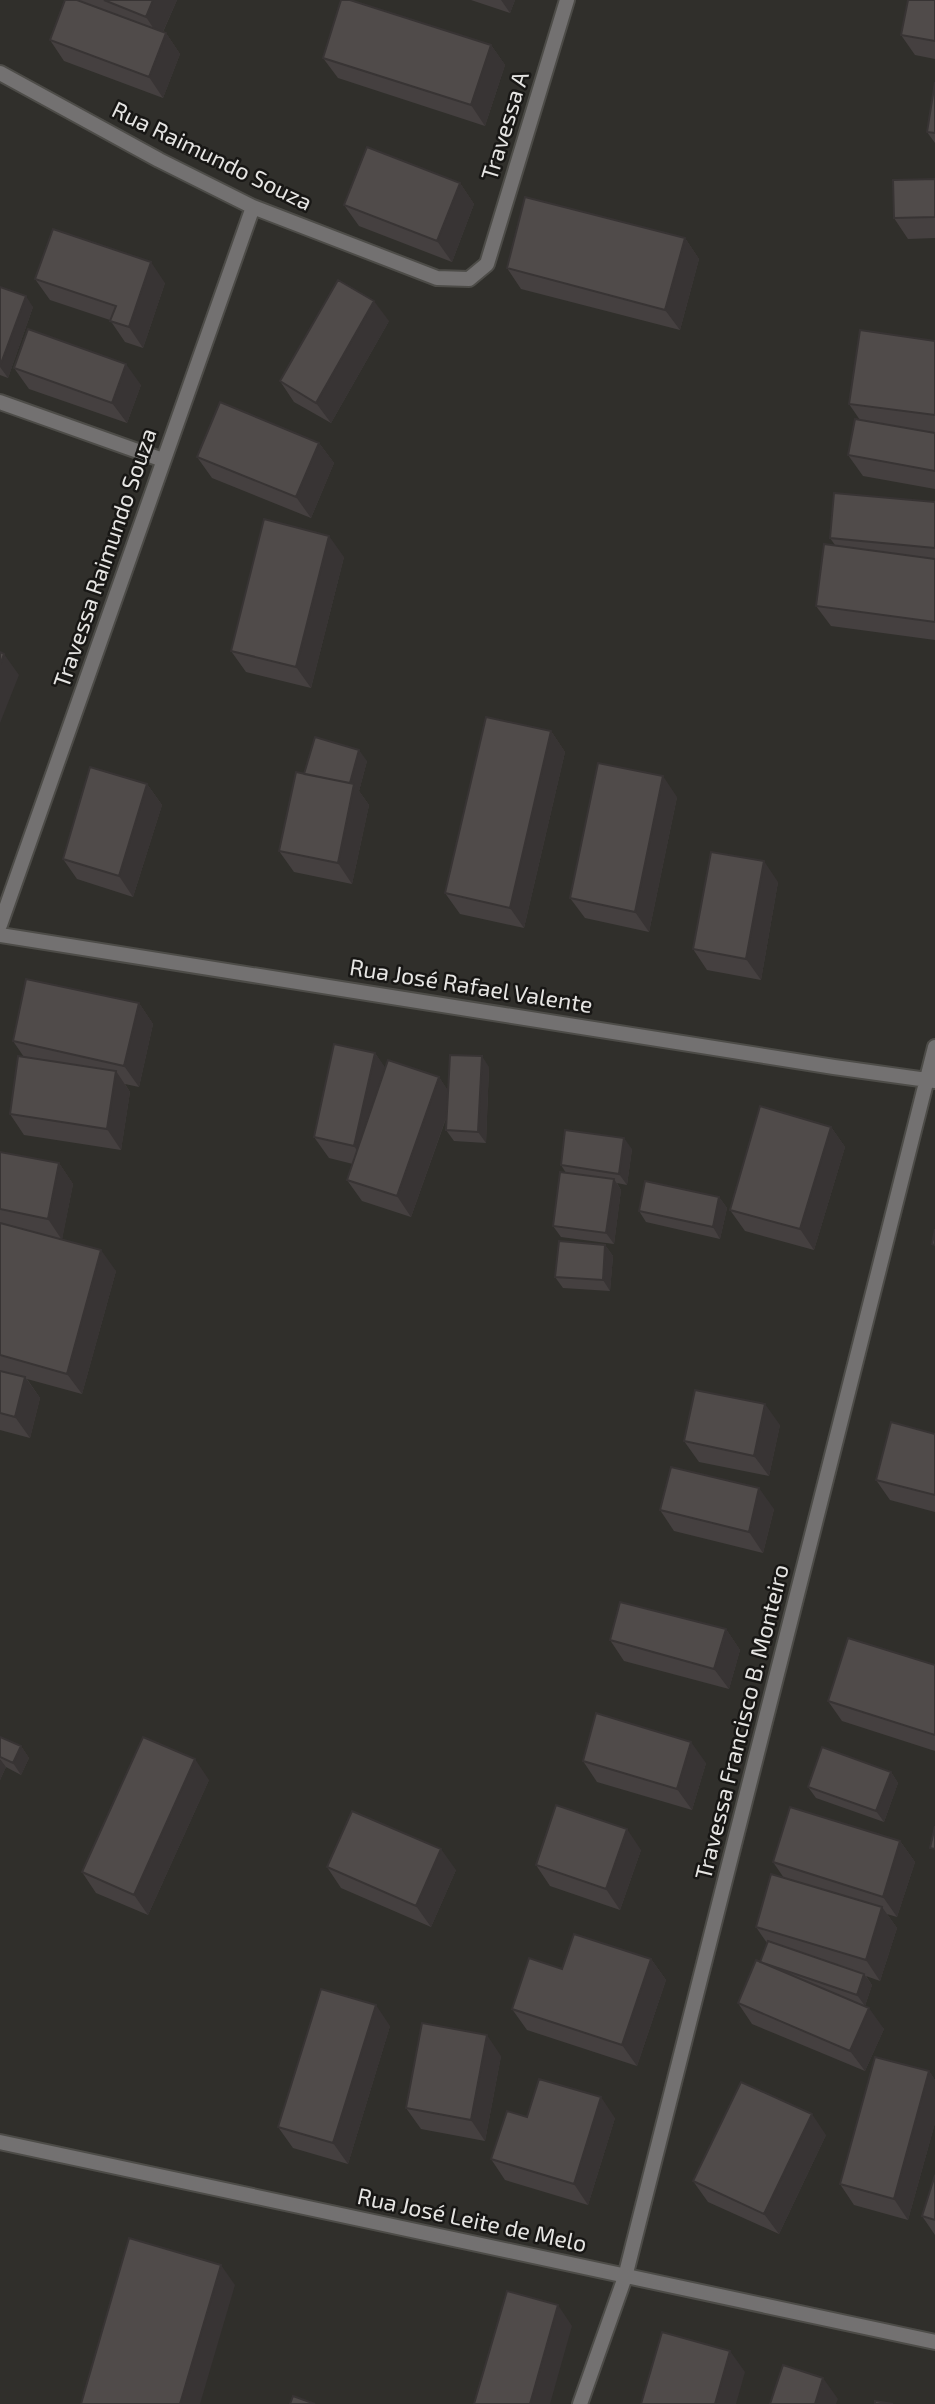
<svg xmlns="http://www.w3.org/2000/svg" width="935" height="2404" font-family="'Exo 2',sans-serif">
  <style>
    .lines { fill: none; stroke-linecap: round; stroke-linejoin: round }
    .service-casing { stroke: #4d4c48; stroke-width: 18 }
    .minor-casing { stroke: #4d4c48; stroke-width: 18 }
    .service { stroke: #737171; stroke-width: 14 }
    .minor { stroke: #737171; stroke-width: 14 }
    .wall { fill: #454040 }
    .shaded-wall { fill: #383434 }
    .building { fill: #504b4a; stroke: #383434; stroke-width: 2 }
    .labels { text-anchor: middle; stroke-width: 5; stroke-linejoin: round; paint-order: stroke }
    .street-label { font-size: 23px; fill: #e6e5e3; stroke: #181715 }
  </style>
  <rect width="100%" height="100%" fill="#302f2b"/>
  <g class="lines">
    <!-- service casing -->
    <g class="service-casing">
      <path id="service" d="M0,402l163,58"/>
    </g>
    <!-- minor casing -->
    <g class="minor-casing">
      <path id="minor" d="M0,73l159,87 94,47 184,71 32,1 18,-15 80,-264
        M0,925l253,-718
        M0,935l834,132 101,14
        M0,2142l935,200
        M580,2404l45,-127 310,-1230"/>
    </g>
    <!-- service -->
    <use href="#service" class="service"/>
    <!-- minor -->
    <use href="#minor" class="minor"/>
  </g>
  <!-- wall -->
  <path class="wall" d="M65,0h112l-14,32 3,1 14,21 -17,44 -99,-37 -14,-21z
    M471,0h44l-5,13z
    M935,0v59l-20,-4 -14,-20z
    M491,45l14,20 -20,61 -147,-48 -15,-20z
    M935,82v61l-8,-11z
    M935,179v59l-27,1 -14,-21z
    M460,183l14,21 -22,58 -93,-36 -15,-21z
    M685,238l14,21 -19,71 -159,-41 -14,-21z
    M35,279l130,4 -22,65 -18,-6 -15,-22 -60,-20z
    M0,287l33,20 -25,71 -8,-3z
    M389,321l-58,102 -37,-21 -14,-21z
    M935,341v148l-72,-13 -15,-21 12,-35 -11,-16z
    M14,368l127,17 -14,38 -98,-34z
    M319,443l15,20 -23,55 -99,-40 -15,-21z
    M935,502v138l-104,-14 -15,-20 19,-61 -5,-7z
    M344,557l-33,131 -65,-16 -15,-21z
    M551,731l14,21 -41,176 -64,-14 -15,-21z
    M367,761l-8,30 10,14 -17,79 -58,-12 -15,-21 25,-77z
    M147,784l15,21 -29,92 -56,-18 -14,-20z
    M677,797l-28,135 -64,-14 -15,-20z
    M778,882l-17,98 -54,-10 -14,-21z
    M139,1003l14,21 -14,63 -14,-3 5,8 -9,58 -97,-15 -14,-21 14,-57 -11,-16z
    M375,1053l10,15 54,9 9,14 41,-24 -3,76 -32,-2 -8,-11 1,-14 -36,101 -49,-16 -15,-21 6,-16 -24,-6 -15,-21z
    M831,1127l14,20 -31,103 -69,-19 -15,-21z
    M632,1149l-5,36 -10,-2 4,7 -7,54 -53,-7 -8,-11 13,-53 -5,-8z
    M0,1152l59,11 14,21 -11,55 54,32 -34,123 -55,-15 13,19 -10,40 -30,-8z
    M719,1197l8,11 -7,31 -74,-17 -7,-11z
    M605,1245l8,11 -3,35 -47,-3 -8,-11z
    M780,1425l-11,51 -70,-14 -15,-21z
    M935,1434v78l-45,-12 -14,-20z
    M774,1509l-11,44 -89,-22 -14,-21z
    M726,1629l14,21 -11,39 -105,-28 -14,-21z
    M935,1665v86l-93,-30 -14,-20z
    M0,1737l21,9 8,12 -8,17 -15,-8 -6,13z
    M583,1761l123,2 -14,47 -95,-28z
    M891,1772l7,11 -14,39 -68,-24 -8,-11z
    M209,1780l-61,135 -52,-22 -14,-21z
    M900,1841l15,21 -18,55 -10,-3 10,14 -17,53 -14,-5 6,9 -7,21 -7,-3 26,26 -19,42 -113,-47 -14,-21 22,-41 7,-19 -11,-16 28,-49 -11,-16z
    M641,1850l-21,60 -70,-24 -14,-21z
    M327,1867l129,3 -25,57 -90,-39z
    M651,1959l15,21 -29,86 -110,-36 -15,-21 50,-40z
    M390,2026l-42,138 -55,-16 -15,-21z
    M501,2056l-16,85 -64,-12 -15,-21z
    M929,2071l6,9v43l-27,97 -54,-15 -14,-21z
    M527,2117l88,1 -27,87 -83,-25 -14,-21z
    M826,2135l-47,99 -71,-32 -15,-21z
    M935,2175v60l-13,-19z"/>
  <!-- shaded-wall -->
  <path class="shaded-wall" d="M153,0h24l-17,38 -14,-21z
    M501,0h14l-5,13z
    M166,33l14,21 -17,44 -14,-21z
    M491,45l14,20 -20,61 -14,-21z
    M460,183l14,21 -22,58 -15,-21z
    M685,238l14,21 -19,71 -15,-20z
    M151,262l14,21 -22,65 -14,-21z
    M26,296l7,11 -25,71 -8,-11z
    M374,301l15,20 -58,102 -15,-20z
    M126,364l15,21 -14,38 -15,-20z
    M319,443l15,20 -23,55 -15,-21z
    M329,536l15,21 -33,131 -15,-21z
    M4,654l15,21 -19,48v-58z
    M551,731l14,21 -41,176 -14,-20z
    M359,750l8,11 -8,30 10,14 -17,79 -14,-21 11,-75z
    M663,776l14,21 -28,135 -14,-20z
    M147,784l15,21 -29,92 -14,-21z
    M764,861l14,21 -17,98 -15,-21z
    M139,1003l14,21 -14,63 -15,-21z
    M375,1053l14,20 -21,94 -14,-21z
    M482,1056l7,11 -3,76 -8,-11z
    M116,1071l14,21 -9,58 -14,-21z
    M439,1077l14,21 -42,119 -14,-21z
    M831,1127l14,20 -31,103 -14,-21z
    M624,1138l8,11 -5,36 -8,-11z
    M59,1163l14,21 -11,56 -14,-21z
    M614,1179l7,11 -7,54 -8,-11z
    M719,1197l8,11 -7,31 -7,-12z
    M605,1245l8,11 -3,35 -7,-11z
    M101,1250l15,21 -34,123 -15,-20z
    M25,1377l15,21 -10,40 -15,-21z
    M765,1404l15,21 -11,51 -15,-20z
    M759,1488l15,21 -11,44 -14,-21z
    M726,1629l14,21 -11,39 -15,-20z
    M691,1742l15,21 -14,47 -15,-21z
    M21,1746l8,12 -8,17 -8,-12z
    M0,1759l6,8 -6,13z
    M195,1759l14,21 -61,135 -14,-20z
    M891,1772l7,11 -14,39 -8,-11z
    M627,1829l14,21 -21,60 -14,-21z
    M900,1841l15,21 -18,55 -14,-20z
    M441,1849l15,21 -25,57 -15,-21z
    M882,1907l15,21 -17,53 -14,-21z
    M651,1959l15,21 -29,86 -15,-21z
    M864,1974l8,11 -7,21 -8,-11z
    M376,2005l14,21 -42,138 -15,-21z
    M869,2008l15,21 -19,42 -15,-20z
    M487,2035l14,21 -16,85 -14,-21z
    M929,2071l6,9v43l-27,97 -14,-21z
    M601,2097l14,21 -27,87 -14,-21z
    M812,2114l14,21 -47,99 -15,-20z
    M221,2265l14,20 -35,119h-20z
    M558,2305l14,21 -22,78h-20z
    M730,2351l15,21 -9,32h-21z
    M823,2378l15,21 -2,5h-21z"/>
  <!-- building -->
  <path class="building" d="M65,0h12l89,33 -17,44 -99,-37z
    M104,0h49l-7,17z
    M341,0h9l141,45 -20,60 -148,-47z
    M908,0h27v41l-34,-6z
    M935,82v51l-8,-1z
    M367,147l93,36 -23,58 -93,-36z
    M935,179v38l-41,1 -1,-38z
    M525,197l160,41 -20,72 -158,-42z
    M53,229l98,33 -22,65 -19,-6 6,-15 -81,-27z
    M338,280l36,21 -58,102 -36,-22z
    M0,287l26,9 -26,70z
    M28,329l98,35 -14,39 -98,-35z
    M860,330l75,11v74l-86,-11z
    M220,402l99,41 -23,54 -99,-40z
    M855,419l80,14v38l-87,-16z
    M834,493l101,9v46l-105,-10z
    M264,519l65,17 -33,131 -65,-16z
    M824,544l111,15v63l-119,-16z
    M0,652l4,2 -4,11z
    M486,717l65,14 -41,177 -65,-15z
    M315,737l44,13 -9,33 -46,-9z
    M598,763l65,13 -28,136 -65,-14z
    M90,767l57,17 -28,92 -56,-17z
    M296,772l58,12 -16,79 -59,-12z
    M711,852l53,9 -18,98 -53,-10z
    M26,979l113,24 -15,63 -111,-25z
    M334,1044l41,9 -21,93 -40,-9z
    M450,1055l32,1 -4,76 -32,-2z
    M18,1056l98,15 -9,58 -97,-15z
    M388,1060l51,17 -42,119 -50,-16z
    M760,1106l71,21 -31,102 -70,-19z
    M565,1130l59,8 -5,36 -58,-9z
    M0,1152l59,11 -11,56 -48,-10z
    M560,1172l54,7 -8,54 -53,-7z
    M645,1181l74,16 -6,30 -74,-16z
    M0,1223l101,27 -34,124 -67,-19z
    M935,1229v16l-3,-1z
    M559,1241l46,4 -2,35 -48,-3z
    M0,1371l25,6 -10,40 -15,-4z
    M695,1390l70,14 -11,52 -70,-15z
    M891,1422l44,12v61l-59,-15z
    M671,1467l88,21 -10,44 -89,-22z
    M620,1602l106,27 -12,40 -104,-29z
    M848,1638l87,27v70l-107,-34z
    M596,1713l95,29 -14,47 -94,-28z
    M0,1737l21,9 -8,17 -13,-6z
    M143,1737l52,22 -61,136 -52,-23z
    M822,1747l69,25 -15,39 -68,-24z
    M556,1805l71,24 -21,60 -70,-24z
    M790,1807l110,34 -17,56 -110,-35z
    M352,1811l89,38 -25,57 -89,-39z
    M935,1826v23l-5,-1z
    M771,1874l111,33 -16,53 -110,-33z
    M574,1934l77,25 -29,86 -110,-36 17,-51 33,11z
    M768,1941l96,33 -7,21 -97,-33z
    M756,1960l113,48 -19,43 -112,-48z
    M321,1989l55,16 -43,138 -55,-16z
    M422,2023l65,12 -16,85 -65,-12z
    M875,2057l54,14 -35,128 -54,-15z
    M539,2079l62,18 -27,87 -83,-25 16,-48 20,6z
    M741,2082l71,32 -48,100 -71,-33z
    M935,2175v45l-13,-4z
    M129,2238l92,27 -41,139h-99z
    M507,2291l51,14 -28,99h-56z
    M662,2332l68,19 -15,53h-74z
    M783,2365l40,13 -8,26h-45z
    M293,2396l22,8h-25z
    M875,2401l18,3h-18z"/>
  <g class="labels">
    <!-- street labels -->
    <g class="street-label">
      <text transform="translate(505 126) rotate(-73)" y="8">Travessa A</text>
      <text transform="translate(212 156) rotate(26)" y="8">Rua Raimundo Souza</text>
      <text transform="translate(105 558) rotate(-71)" y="8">Travessa Raimundo Souza</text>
      <text transform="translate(471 986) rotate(9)" y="8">Rua José Rafael Valente</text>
      <text transform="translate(742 1722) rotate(-76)" y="8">Travessa Francisco B. Monteiro</text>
      <text transform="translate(472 2220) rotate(12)" y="8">Rua José Leite de Melo</text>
    </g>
  </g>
</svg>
